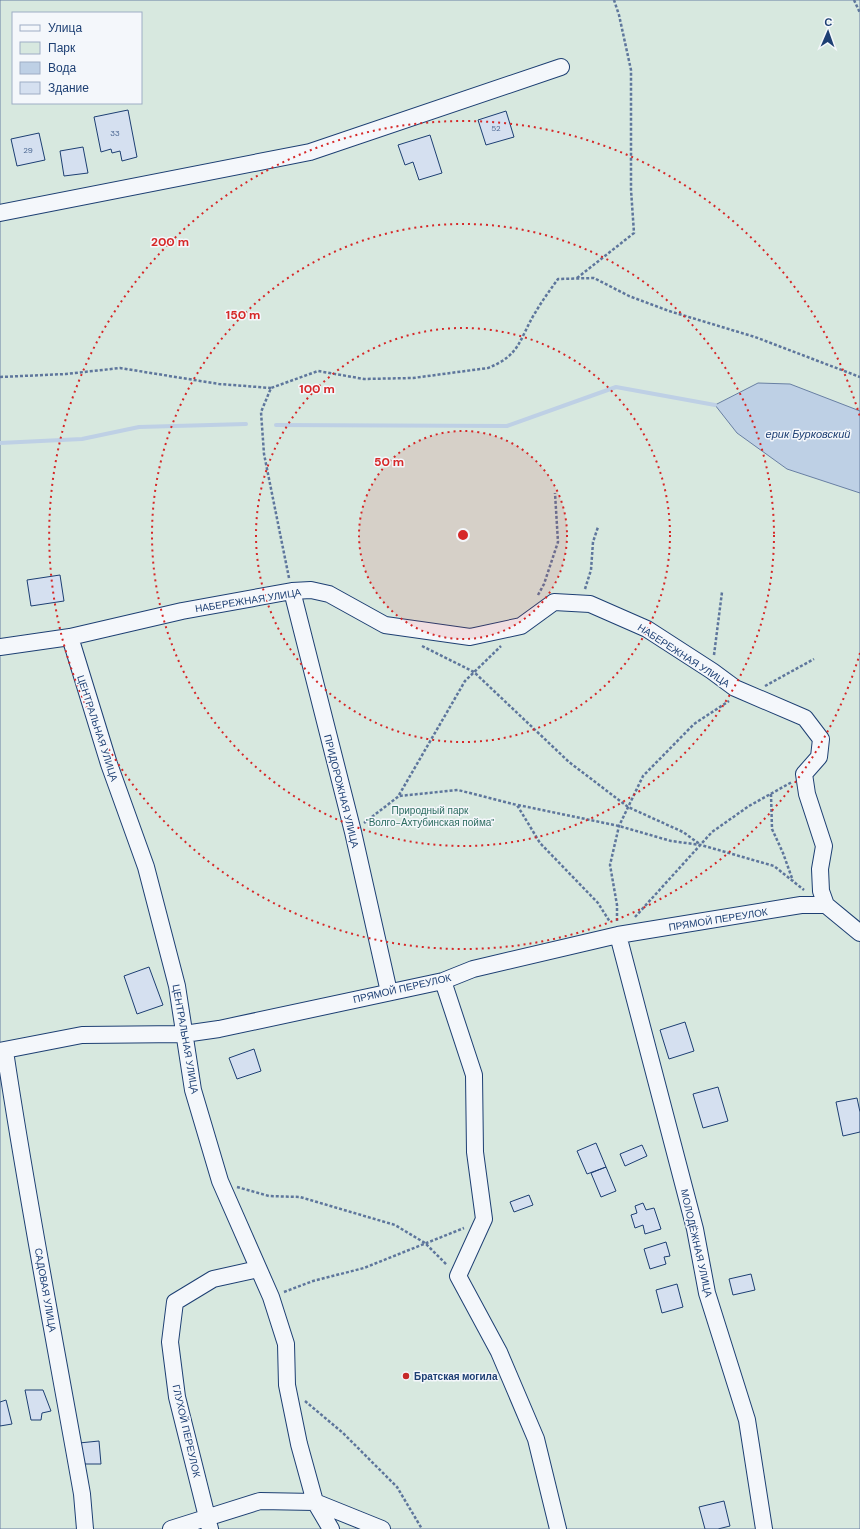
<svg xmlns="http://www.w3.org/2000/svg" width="860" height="1529" font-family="'DM Sans',sans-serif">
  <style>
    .green { fill: #d7e8df; stroke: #687fa3; fill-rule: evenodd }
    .water { fill: #bed0e5; stroke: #687fa3 }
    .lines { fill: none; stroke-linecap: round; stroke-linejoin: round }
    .stream { stroke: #bed0e5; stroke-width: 4 }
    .building { fill: #d5e0f0; stroke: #1d3f73 }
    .minor-casing { stroke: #1d3f73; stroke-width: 18 }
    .path { stroke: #5e769c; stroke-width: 2.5; stroke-dasharray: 3 2; stroke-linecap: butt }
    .minor { stroke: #f4f7fb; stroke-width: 16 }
    .ring { fill: none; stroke: #d62828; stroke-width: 2; stroke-dasharray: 2 4 }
    .poi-dot { fill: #c62828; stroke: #f4f7fb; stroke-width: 1.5 }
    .labels { text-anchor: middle; stroke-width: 3; stroke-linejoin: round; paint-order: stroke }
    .number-label { font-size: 8px; fill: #4b6792 }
    .street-label { font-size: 10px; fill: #1d3f73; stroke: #f4f7fb }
    .park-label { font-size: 10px; fill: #2c6c60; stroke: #f4f7fb }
    .poi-label { font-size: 10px; font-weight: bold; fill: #1d3f73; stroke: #f4f7fb; text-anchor: start }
    .water-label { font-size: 11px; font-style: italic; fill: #1d3f73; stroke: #f4f7fb }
    .centre { fill: #d62828; stroke: #f4f7fb; stroke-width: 2 }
    .ring-label { font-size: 12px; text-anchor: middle; font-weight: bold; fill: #d62828; stroke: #f4f7fb; stroke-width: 3; stroke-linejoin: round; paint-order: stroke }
  </style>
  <rect width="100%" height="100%" fill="#f4f7fb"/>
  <!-- green -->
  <path class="green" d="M0,0h860v1529h-860zM13,13h128v90h-128z"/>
  <!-- water -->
  <path class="water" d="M758,383l32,1 70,27v82l-73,-24 -50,-36 -22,-28z"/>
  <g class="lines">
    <!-- stream -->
    <path class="stream" d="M276,425l231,1 109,-39 99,18
      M0,443l82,-4 57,-12 107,-3"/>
  </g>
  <!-- building -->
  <path class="building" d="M128,110l9,47 -15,4 -2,-10 -8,2 -1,-4 -10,3 -7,-35z
    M506,111l8,26 -28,8 -8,-25z
    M39,133l6,27 -28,6 -6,-27z
    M430,135l12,38 -23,7 -6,-18 -8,3 -7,-20z
    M83,147l5,26 -24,3 -4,-25z
    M60,575l4,26 -33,5 -4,-26z
    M149,967l14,38 -26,9 -13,-38z
    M685,1022l9,29 -25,8 -9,-29z
    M254,1049l7,22 -24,8 -8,-21z
    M718,1087l10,34 -25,7 -10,-34z
    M857,1098l3,14v20l-17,4 -7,-34z
    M596,1143l10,24 -19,7 -10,-23z
    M642,1145l5,11 -22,10 -5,-12z
    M606,1167l10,24 -15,6 -10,-24z
    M529,1195l4,10 -19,7 -4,-10z
    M643,1203l3,7 8,-2 7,21 -16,5 -2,-9 -8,3 -4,-13 6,-2 -2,-7z
    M666,1242l4,14 -6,1 2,7 -16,5 -6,-20z
    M751,1274l4,16 -22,5 -4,-16z
    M677,1284l6,23 -21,6 -6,-23z
    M25,1390h18l8,21 -9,2 -1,7h-10z
    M6,1400l6,24 -12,2v-24z
    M99,1441l2,23h-16l-6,-21z
    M724,1501l6,25 -12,3h-13l-6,-22z"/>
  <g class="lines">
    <!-- minor casing -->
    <g class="minor-casing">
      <path id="minor" d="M0,213l310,-61 251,-85
        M292,591l61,241 36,160
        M70,637l39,127 37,103 31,119 16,104 27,91 51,116 15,47 1,41 12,59 16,58 16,27
        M0,647l70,-10 112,-26 110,-20 19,-1 18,4 56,31 85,12 51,-11 33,-24 36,2 57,25 65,42 23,17 70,30 16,21 -2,18 -15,17 3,20 17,52 -4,23 1,22 5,14 34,28
        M618,935l77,294 12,64 40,127 17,109
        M443,981l31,94 1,77 9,67 -26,57 41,76 37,87 22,90
        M0,1051l82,-16 102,-1 35,-5 224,-48 30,-12 145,-34 183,-30h25
        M5,1051c22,148 51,296 77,443l3,35
        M171,1529l89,-28 55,1 67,27
        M210,1529l-33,-132 -7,-55 5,-40 38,-23 45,-10"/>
    </g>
    <!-- path -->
    <path class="path" d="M854,0l6,13
      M577,278l57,-45 -3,-43v-120l-12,-55 -5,-15
      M0,377l66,-3 54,-6 99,16 52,4
      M289,578l-25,-124 -3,-42 10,-24 47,-17 46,8 49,-1 75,-10c33,-13 31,-29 47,-55 7,-12 15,-23 23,-34l36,-1 35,18 40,15 86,26 105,40
      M585,589l6,-19 2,-28 5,-15
      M538,595l6,-11 14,-42 -3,-49
      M422,646l52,26 95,90 59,45 55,25 18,13
      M714,655l8,-63
      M765,686l49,-27
      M771,794l1,35 11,24 10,28
      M399,795l66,-114 36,-35
      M518,805l101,21 52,15 30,4 73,21 30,24
      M364,823l35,-27 59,-6 59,15 23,38 58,60 12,19
      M635,917l77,-85 37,-26 43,-24
      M617,921v-16l-7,-40 9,-39 24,-50 51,-52 35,-23
      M237,1187l32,9 31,1 95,28 30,18 22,22
      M284,1292l29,-11 51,-13 100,-40
      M305,1401l38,32 54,54 25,42"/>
    <!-- minor -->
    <use href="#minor" class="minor"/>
  </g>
  <!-- distance rings -->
  <circle cx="463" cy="535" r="104" fill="#d62828" fill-opacity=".12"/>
  <g class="ring">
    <circle cx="463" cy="535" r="104"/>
    <circle cx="463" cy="535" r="207"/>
    <circle cx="463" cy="535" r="311"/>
    <path d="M860 653A414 414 0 1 1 860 417"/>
  </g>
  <!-- markers -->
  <circle class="poi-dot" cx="406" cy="1376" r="4"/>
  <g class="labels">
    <!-- number labels -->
    <g class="number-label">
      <text x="496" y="131">52</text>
      <text x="115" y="136">33</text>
      <text x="28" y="153">29</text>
    </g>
    <!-- street labels -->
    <g class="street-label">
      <text transform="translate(248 600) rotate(-9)" y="4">НАБЕРЕЖНАЯ УЛИЦА</text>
      <text transform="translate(684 655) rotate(33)" y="4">НАБЕРЕЖНАЯ УЛИЦА</text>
      <text transform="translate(98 728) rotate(72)" y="4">ЦЕНТРАЛЬНАЯ УЛИЦА</text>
      <text transform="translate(342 791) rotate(76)" y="4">ПРИДОРОЖНАЯ УЛИЦА</text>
      <text transform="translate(718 919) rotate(-9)" y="4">ПРЯМОЙ ПЕРЕУЛОК</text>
      <text transform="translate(402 988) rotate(-13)" y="4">ПРЯМОЙ ПЕРЕУЛОК</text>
      <text transform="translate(186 1039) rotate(80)" y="4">ЦЕНТРАЛЬНАЯ УЛИЦА</text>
      <text transform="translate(697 1243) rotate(77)" y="4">МОЛОДЁЖНАЯ УЛИЦА</text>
      <text transform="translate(46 1290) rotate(80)" y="4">САДОВАЯ УЛИЦА</text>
      <text transform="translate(187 1431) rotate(77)" y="4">ГЛУХОЙ ПЕРЕУЛОК</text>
    </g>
    <!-- park labels -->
    <g class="park-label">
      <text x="430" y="814">Природный парк<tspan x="430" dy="12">"Волго-Ахтубинская пойма"</tspan></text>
    </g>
    <!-- poi labels -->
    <g class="poi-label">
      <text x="414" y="1380">Братская могила</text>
    </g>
    <!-- water labels -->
    <g class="water-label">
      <text x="808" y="438">ерик Бурковский</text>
    </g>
  </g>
  <circle cx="463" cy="535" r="6" class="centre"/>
  <g class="ring-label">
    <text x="170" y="246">200 m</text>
    <text x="243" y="319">150 m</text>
    <text x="317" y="393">100 m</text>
    <text x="389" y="466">50 m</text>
  </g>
  <!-- legend -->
  <rect x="12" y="12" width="130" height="92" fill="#f4f7fb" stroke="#9eadc5"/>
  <rect x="20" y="25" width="20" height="6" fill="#f4f7fb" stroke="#9eadc5"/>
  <text x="48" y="32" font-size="12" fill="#1d3f73">Улица</text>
  <rect x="20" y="42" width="20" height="12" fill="#d7e8df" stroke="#9eadc5"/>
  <text x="48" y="52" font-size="12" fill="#1d3f73">Парк</text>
  <rect x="20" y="62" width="20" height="12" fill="#bed0e5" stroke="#9eadc5"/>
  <text x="48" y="72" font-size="12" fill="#1d3f73">Вода</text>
  <rect x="20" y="82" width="20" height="12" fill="#d5e0f0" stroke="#9eadc5"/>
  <text x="48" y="92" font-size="12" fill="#1d3f73">Здание</text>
  <!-- north arrow -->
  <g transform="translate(828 32) rotate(2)" stroke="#f4f7fb" stroke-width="3" paint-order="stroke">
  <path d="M0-3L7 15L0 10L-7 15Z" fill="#1d3f73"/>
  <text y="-6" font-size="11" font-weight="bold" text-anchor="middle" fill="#1d3f73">С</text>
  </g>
</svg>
